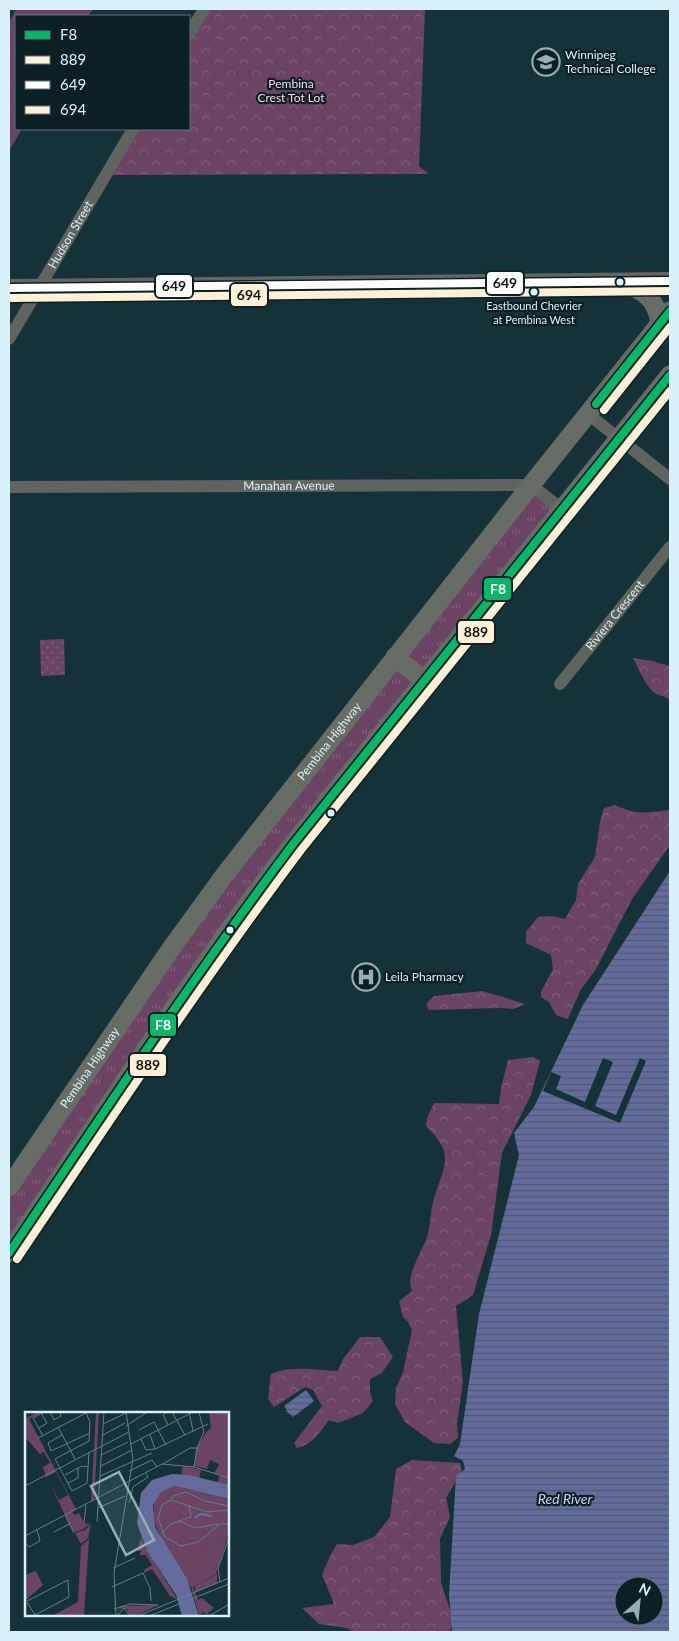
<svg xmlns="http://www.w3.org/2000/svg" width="679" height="1641" font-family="Lato,sans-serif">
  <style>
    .grass { fill: url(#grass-tufts) }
    .forest { fill: url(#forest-crowns) }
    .garden { fill: url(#garden-dots) }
    .water { fill: url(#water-rules); fill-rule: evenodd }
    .pier { fill: #163239 }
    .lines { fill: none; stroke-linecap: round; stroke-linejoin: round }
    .street { stroke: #5f6460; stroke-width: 12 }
    .secondary { stroke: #626560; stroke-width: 18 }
    .primary { stroke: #686c66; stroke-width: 19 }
    .bus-1-casing { stroke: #0c1f25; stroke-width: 11 }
    .bus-2-casing { stroke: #0c1f25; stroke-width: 11 }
    .bus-3-casing { stroke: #0c1f25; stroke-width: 11 }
    .bus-4-casing { stroke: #0c1f25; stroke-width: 11 }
    .bus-1 { stroke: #06b667; stroke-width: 8 }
    .bus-2 { stroke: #fff0d8; stroke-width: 8 }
    .bus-3 { stroke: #fff; stroke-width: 8 }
    .bus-4 { stroke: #fff0d8; stroke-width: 8 }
    .bus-dot { fill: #d9f2f9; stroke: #0c1f25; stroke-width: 2 }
    .labels { text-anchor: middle; stroke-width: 4.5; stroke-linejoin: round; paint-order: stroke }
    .bus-label { font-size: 11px; fill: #d9f2f9; stroke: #0c1f25 }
    .poi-label { font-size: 12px; fill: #d9f2f9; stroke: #0c1f25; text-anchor: start }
    .park-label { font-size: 12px; fill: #f7d6eb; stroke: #0c1f25 }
    .street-label { font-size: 12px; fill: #d9f2f9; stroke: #0c1f25 }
    .water-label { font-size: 14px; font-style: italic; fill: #ced2f3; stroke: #0c1f25 }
    .inset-river { fill: none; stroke: #646b9d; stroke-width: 2.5 }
    .inset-road { fill: none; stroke: #647f86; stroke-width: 1 }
    .view { fill: #95afb6; fill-opacity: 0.15; stroke: #95afb6; stroke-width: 2.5 }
    .inset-edge { fill: none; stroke: #d9f2f9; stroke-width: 2.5 }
    .line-badge { stroke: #0c1f25; stroke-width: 2 }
    .badge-label { font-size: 14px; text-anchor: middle; font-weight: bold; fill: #fff }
    .pale-badge-label { font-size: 14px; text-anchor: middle; font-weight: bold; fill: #111 }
  </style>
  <defs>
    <pattern id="grass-tufts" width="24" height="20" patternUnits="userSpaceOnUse" patternTransform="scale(1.25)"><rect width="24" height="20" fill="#6b4463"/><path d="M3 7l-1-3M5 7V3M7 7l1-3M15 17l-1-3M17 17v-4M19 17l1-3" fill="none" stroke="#805f7a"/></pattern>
    <pattern id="forest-crowns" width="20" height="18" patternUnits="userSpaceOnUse" patternTransform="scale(1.25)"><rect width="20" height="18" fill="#6b4463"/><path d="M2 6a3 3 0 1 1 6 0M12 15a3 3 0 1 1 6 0" fill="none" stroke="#805f7a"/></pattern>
    <pattern id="garden-dots" width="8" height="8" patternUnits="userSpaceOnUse" patternTransform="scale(1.25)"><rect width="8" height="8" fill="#6b4463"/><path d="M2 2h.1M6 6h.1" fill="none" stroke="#805f7a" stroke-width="1.8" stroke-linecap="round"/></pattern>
    <pattern id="water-rules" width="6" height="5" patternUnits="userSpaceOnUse" patternTransform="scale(1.25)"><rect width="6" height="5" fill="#646b9d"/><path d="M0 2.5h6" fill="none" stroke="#515870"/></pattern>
  </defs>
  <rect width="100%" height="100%" fill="#163239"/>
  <!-- grass -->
  <path class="grass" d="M16,9h77l-5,7h-72v113h6l-13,22v-129z
    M529,485l33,24 -265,332 -288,412v-70l161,-233z"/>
  <!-- forest -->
  <path class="forest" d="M204,9h221l-6,157 10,8 -323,1 27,-46h56v-95z
    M633,658l19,3 18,5v34c-5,-4 -10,-4 -15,-7 -9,-6 -17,-26 -22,-35z
    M615,805c23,11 31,7 55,5v35l-38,54 -36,70 -16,22 -12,28 -12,-4 -7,-13 -8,-5v-5l12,-23 -2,-14 -25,-12v-11l12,-15 14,-1 13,3 11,-19 2,-16 17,-27 5,-35 4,-14z
    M483,991l42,13 -12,5 -15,-1 -69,2 -3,-6 8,-8z
    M533,1057l7,4 -9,34 -29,58 -11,82 -18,60 -17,11 7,77 -6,40 1,15 -8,6 -16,-1 -29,-21 -10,-18 1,-16 7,-16 9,-42 -4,-8 -5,-5 -4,-16 13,-10c-1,-3 -2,-8 -2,-11 1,-10 13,-33 17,-43 4,-12 3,-26 7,-38 10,-34 22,-44 -8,-73l1,-8 7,-15 65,1 2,-16 7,-28z
    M360,1337h20l13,20 -11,16 -12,6v13l3,9 -10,12 -25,10 -9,-3c-9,12 -16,24 -32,28l-3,-5 28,-37 -9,-16 -8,-3 -31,20 -6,-8 3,-25c21,-9 44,-4 67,-3l5,-12z
    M412,1460l48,3 2,8 -16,27 4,19 -10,22 1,44 12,36 -3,13h-96l-7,-4 -28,-4 -17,-16 32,-4 -12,-29 8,-19 7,-12 16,1 21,-8 16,-20 6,-48z"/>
  <!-- garden -->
  <path class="garden" d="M64,639l1,36 -24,1 -1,-36z"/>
  <!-- water -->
  <path class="water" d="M670,871v761h-218l-3,-37 7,-119 9,-7 -2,-8 -9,-5 6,-12 19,-130 40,-159 -5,-22 20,-26 49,-102zM624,1586h30v30h-30z
    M306,1390l8,11 -21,16 -7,-6 1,-1 -3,-4z"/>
  <!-- pier -->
  <path class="pier" d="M603,1058l10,4 -18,44 21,9 24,-57 6,3 -26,62 -77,-32 8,-19 10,4 -5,13 29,13z"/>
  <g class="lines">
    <!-- street -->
    <g class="street">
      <path d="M189,34l15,-25"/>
      <path id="s1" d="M9,339l124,-210"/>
      <path d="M588,414l82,65"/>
      <path id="s2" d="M9,487l522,-2 31,24"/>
      <path id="s3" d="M560,684l110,-137"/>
    </g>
    <!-- secondary -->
    <path class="secondary" d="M9,288l661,-7"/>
    <!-- primary -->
    <g class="primary">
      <path d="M621,283c23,7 35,15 39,40"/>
      <path d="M395,657l30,24"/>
      <path id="s4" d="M9,1187l161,-237 56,-77 305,-388 139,-174"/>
      <path d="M9,1253l167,-248 68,-96 49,-65 377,-469"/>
    </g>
    <!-- bus-1 casing -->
    <g class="bus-1-casing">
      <path id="bus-1" d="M596,404l74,-93
        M9,1253c93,-138 184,-276 284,-409l377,-469"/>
    </g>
    <!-- bus-2 casing -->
    <g class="bus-2-casing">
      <path id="bus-2" d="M604,410l66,-83
        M17,1259c93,-138 184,-276 284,-409l369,-459"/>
    </g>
    <!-- bus-3 casing -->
    <g class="bus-3-casing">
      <path id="bus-3" d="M9,288l661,-7"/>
    </g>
    <!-- bus-4 casing -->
    <g class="bus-4-casing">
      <path id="bus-4" d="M9,298l661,-7"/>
    </g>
    <!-- bus-1 -->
    <use href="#bus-1" class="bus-1"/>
    <!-- bus-2 -->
    <use href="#bus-2" class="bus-2"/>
    <!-- bus-3 -->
    <use href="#bus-3" class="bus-3"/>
    <!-- bus-4 -->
    <use href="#bus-4" class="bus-4"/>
  </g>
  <!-- icons -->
  <defs>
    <g id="university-ring" transform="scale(1.4375)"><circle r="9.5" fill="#0c1f25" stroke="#95afb6" stroke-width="1.5"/><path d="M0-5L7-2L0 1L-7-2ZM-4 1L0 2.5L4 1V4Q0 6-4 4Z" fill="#95afb6"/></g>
    <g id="hospital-ring" transform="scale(1.4375)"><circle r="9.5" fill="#0c1f25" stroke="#95afb6" stroke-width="1.5"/><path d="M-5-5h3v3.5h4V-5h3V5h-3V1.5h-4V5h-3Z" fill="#95afb6"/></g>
  </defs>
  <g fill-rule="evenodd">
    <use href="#university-ring" x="546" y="62"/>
    <use href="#hospital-ring" x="366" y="977"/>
  </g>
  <!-- markers -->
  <g class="bus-dot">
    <circle cx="620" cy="282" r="4.5"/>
    <circle cx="534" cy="292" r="4.5"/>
    <circle cx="331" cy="813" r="4.5"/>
    <circle cx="230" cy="930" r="4.5"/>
  </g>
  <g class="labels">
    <!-- bus labels -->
    <g class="bus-label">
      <text x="534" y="310">Eastbound Chevrier<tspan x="534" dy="14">at Pembina West</tspan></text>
    </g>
    <!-- poi labels -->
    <g class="poi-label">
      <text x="565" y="59">Winnipeg<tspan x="565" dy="14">Technical College</tspan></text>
      <text x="385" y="981">Leila Pharmacy</text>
    </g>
    <!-- park labels -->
    <g class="park-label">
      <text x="291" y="88">Pembina<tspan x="291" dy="14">Crest Tot Lot</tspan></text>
    </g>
    <!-- street labels -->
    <g class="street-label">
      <text dy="4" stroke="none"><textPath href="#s1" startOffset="121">Hudson Street</textPath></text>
      <text dy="4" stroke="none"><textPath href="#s2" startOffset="280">Manahan Avenue</textPath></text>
      <text dy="4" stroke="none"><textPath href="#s3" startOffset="88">Riviera Crescent</textPath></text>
      <text dy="4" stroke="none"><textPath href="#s4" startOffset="549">Pembina Highway</textPath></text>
      <text dy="4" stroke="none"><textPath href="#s4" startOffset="144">Pembina Highway</textPath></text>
    </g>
    <!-- water labels -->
    <g class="water-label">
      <text x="565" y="1504">Red River</text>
    </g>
  </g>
  <!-- overview -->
  <g transform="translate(25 1412)">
    <rect width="204" height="204" fill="#163239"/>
    <path d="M12,0h6l-14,7 47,90 -4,3 3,3 4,-2 5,10 6,1 -8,6 -8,2 -9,-17 -15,-31 9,16 9,-5 -12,-23 -10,5 -3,-10 7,-4 -6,-11 -4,2 -15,-17v-18zM71,0h3l-2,36 -3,52 -3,2zM201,8l3,1v30l-10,13 -9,-4 -3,9 -12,-3 2,-18 10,-17zM66,112l-3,14 -7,6 -6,-11 10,-3zM64,127l-5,77h-32l26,-14 3,-56zM192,162v9l-22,9v-6zM133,193l-22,11h-6l-3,-7 -6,-1 -5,6 5,-8z" fill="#6b4463"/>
    <path d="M184,0h20v16l-10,2 7,-5 -7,-1 -8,6zM196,18l-6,4 14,-4v7l-8,3 8,5v40l-12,-2 3,-8 -6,-2 5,-8 -2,-3 8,-11 -16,-17zM180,30l7,14 4,-7 5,1 -7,9 -8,-1 1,4 -10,-5 2,8 -3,1 1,-13 6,-1zM150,74l54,13 -1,37 -36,19 1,32 5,13 4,-2 12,10 -8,7 -2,-3 -5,3 -9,-32 -24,-35 -12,-26v-20l7,-10zM116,126l7,14 29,47 -7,-3 -18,-27 -8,4v-3l8,-5 -6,-10h-7l3,-4h-5l5,-4h-4zM11,159l7,14 -18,16v-26z" fill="#6b4463"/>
    <path d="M158,54l18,4 -2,9 -18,-5zM203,124l-12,38 -25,14 -14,-25z" fill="#6b4463"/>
    <path d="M147,62l17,1 40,10v14l-54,-13 -14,6 -8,13 2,22 32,52 12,37h-17l-6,-21 -29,-44 -10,-28 4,-30 11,-13z" fill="#646b9d"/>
    <path class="inset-river" d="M169,106l7,-4 11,2"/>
    <path class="inset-road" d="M25,0l4,8 7,-4 -1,-4M142,0l-4,3 5,10M147,0l13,23M164,0l4,19M61,1l4,9 -1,19 -34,18 17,32 15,-8 2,-31M78,12l23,-11M101,14l21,-14M33,15l17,32M14,16l8,-5 -6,-10M114,18l15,-8 12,23M37,23l-14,8 3,8 39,-18M78,23l22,-12M18,24l-10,-18 11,-6M13,26l48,-25M116,27l5,11 9,-1 -5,-14M106,32l62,-32M130,37l53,-25M76,43l27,-13M138,52l27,-16h7M76,54l31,-16M169,55l3,-19 7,-16 -5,-20M104,59l23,-11 5,7M40,63l17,-9 6,1M75,64l52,-23M43,71l10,-5v-10M0,74l104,-54M146,88l2,-4 13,-4 19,9 24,5M104,91l4,-16 15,-10 -2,-4M73,96l27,-12M204,98l-22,2 -36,-12 -9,5 -4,13 7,19 16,9 17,-4 22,-18h9M40,103l9,18M154,109l16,7 24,-4M72,110l7,-110M59,111l2,-18M29,120l15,-8M137,121l9,-9 20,-7 -2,-12M0,124l137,-72 32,3 35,11M0,130l4,5 11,-6 -3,-11M88,156l22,-10M195,170l-2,-14 11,-30M87,175l31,-14 7,15 1,13M2,189l41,-21 1,17 -34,18 -8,-13M89,197l16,-5 28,1M91,204l-2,-43 19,-114 -7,-47M92,204l7,-8 6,8M113,204l91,-38M124,204l80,-32M184,204l19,-11"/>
    <path class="view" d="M94,60l35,68 -28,15 -35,-69z"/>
    <rect width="204" height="204" class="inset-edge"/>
  </g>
  <g class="line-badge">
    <rect x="486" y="271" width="38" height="24" rx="5" fill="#fff"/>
    <rect x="155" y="274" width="38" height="24" rx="5" fill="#fff"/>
    <rect x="230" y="283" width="38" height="24" rx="5" fill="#fff0d8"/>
    <rect x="483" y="577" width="29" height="24" rx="5" fill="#06b667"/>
    <rect x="457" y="620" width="38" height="24" rx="5" fill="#fff0d8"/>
    <rect x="149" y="1013" width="28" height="24" rx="5" fill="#06b667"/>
    <rect x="129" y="1053" width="38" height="24" rx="5" fill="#fff0d8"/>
  </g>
  <g class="badge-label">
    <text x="498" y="594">F8</text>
    <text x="163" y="1030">F8</text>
  </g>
  <g class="pale-badge-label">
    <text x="505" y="288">649</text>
    <text x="174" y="291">649</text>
    <text x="249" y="300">694</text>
    <text x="476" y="637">889</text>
    <text x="148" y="1070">889</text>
  </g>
  <!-- border -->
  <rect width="679" height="1641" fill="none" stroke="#d9f2f9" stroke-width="20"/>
  <!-- legend -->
  <rect x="15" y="15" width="175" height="115" fill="#0c1f25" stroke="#5e737a"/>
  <rect x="25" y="31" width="25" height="8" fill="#06b667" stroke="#5e737a"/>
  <text x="60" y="40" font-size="15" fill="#d9f2f9">F8</text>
  <rect x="25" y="56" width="25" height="8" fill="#fff0d8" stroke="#5e737a"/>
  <text x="60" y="65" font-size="15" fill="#d9f2f9">889</text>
  <rect x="25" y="81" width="25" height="8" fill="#ffffff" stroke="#5e737a"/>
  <text x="60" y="90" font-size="15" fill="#d9f2f9">649</text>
  <rect x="25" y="106" width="25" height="8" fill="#fff0d8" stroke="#5e737a"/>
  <text x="60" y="115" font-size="15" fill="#d9f2f9">694</text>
  <!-- north arrow -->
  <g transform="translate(639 1601) rotate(27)"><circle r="24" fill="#0c1f25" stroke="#5e737a"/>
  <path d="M0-4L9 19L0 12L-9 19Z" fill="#95afb6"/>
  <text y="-8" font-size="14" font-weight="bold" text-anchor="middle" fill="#d9f2f9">N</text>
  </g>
</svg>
